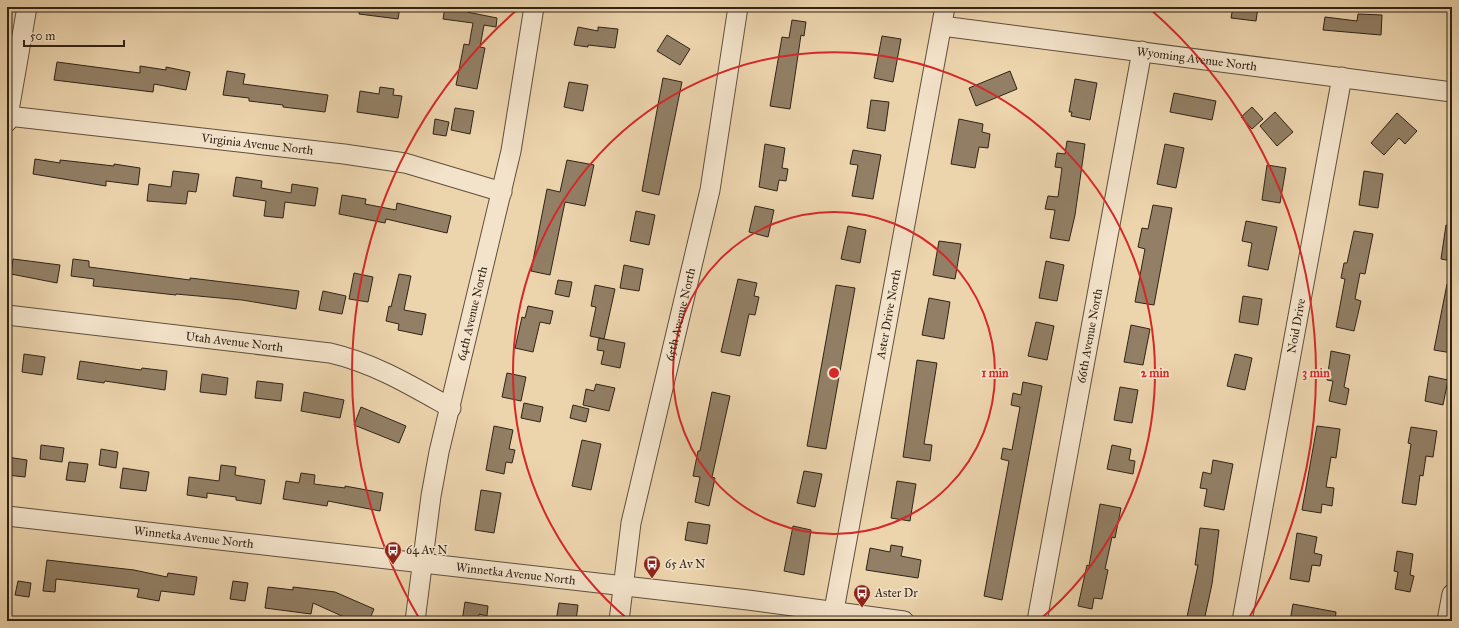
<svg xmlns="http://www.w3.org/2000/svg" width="1459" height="628" font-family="'IM FELL Great Primer',serif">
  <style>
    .building { fill: #927f65; stroke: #302316 }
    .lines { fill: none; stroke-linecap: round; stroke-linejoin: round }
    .minor-casing { stroke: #5f4f3c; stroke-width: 21 }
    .minor { stroke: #f3e3ca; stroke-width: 19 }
    .ring { fill: none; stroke: #d62828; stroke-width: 2 }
    .labels { text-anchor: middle; stroke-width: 3.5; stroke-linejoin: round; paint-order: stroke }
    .street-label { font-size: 12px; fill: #302316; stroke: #f3e3ca }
    .poi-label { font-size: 12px; fill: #302316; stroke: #f3e3ca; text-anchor: start }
    .centre { fill: #d62828; stroke: #f3e3ca; stroke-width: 2 }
    .ring-label { font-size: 12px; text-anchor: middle; font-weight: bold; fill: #d62828; stroke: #f3e3ca; stroke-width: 3.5; stroke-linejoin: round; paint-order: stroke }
  </style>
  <rect width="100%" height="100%" fill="#ecd4ad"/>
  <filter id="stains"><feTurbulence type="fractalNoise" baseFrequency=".005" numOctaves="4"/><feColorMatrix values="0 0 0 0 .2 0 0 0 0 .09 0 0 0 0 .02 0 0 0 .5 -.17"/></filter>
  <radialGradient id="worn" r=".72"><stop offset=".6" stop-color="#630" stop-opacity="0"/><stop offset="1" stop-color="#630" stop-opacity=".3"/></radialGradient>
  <!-- building -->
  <path class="building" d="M360,7h40l-2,12 -39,-5z
    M445,7h23l-1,5 30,6 -1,9 -12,-2 -4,22 5,1 -8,41 -21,-4 8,-41 5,1 4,-22 -30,-4z
    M1233,7h25l-2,14 -25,-3z
    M1358,14l24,1 -1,20 -58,-5 2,-13 32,4z
    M792,20l14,2 -2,14 -3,-1 -11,74 -20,-3 12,-69 7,1z
    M578,27l20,4v-4l20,2 -3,19 -27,-3v2l-14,-2z
    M667,35l23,14 -10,16 -23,-14z
    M882,36l19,3 -8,43 -19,-4z
    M57,62l83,11v-7l26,4v-3l24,5 -4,18 -32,-6 -1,8 -99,-12z
    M227,71l18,3 -2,10 85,11 -3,17 -42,-5v-2l-34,-4v-3l-26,-3z
    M1010,71l7,18 -41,17 -7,-18z
    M663,78l19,4 -23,113 -17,-4z
    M1075,79l22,4 -7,37 -19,-4 1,-4h-3z
    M569,82l19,3 -5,26 -19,-4z
    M380,87l14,2 -1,6 9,1 -4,22 -41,-6 3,-21 19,3z
    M1174,93l42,8 -4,19 -42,-8z
    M871,100l18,2 -4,29 -18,-3z
    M1252,107l11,12 -11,10 -11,-12z
    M455,108l19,3 -4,23 -19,-4z
    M1275,112l18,20 -16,14 -17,-20z
    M1397,113l20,18 -12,13 -6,-6 -15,17 -13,-12z
    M435,119l14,3 -3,14 -13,-2z
    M959,119l24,5 -1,8 8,2 -2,14 -9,-1 -4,21 -24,-4z
    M1067,141l18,3 -10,71 -6,26 -19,-3 5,-28 -10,-1 3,-13 10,1 4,-29 -7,-1 2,-14 8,1z
    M765,144l20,4 -3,20 6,1 -2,12 -7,-1 -2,11 -18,-4z
    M1165,144l19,4 -8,40 -19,-4z
    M853,150l28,5 -8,44 -21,-3 6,-31 -8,-1z
    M35,159l25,4v-3l54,6v-2l26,4 -2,17 -32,-4v5l-73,-12z
    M567,160l27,5 -9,41 -20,-4 -15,73 -19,-4 16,-82 13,3z
    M1267,165l19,3 -6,35 -18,-3z
    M173,171l26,3 -3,18 -8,-1 -2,13 -39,-3 2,-17 22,3z
    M1364,171l19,3 -5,34 -19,-3z
    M236,177l26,4 -1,7 30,5 1,-9 26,4 -3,18 -30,-4 -2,16 -19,-2 2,-15 -33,-5z
    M342,195l24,4 -1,5 31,6 1,-7 54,13 -4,17 -61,-14 -1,4 -46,-9z
    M1153,205l19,3 -18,97 -19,-3 10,-53 -7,-2 4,-19 6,1z
    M755,206l19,4 -6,27 -19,-5z
    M636,211l19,4 -6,30 -19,-4z
    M1246,221l31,6 -9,43 -20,-4 4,-23 -10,-2z
    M1446,225h6v36l-11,-2z
    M848,226l18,4 -6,33 -19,-4z
    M1354,231l19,3 -8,40 -5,-1 -5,26 6,2 -7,30 -18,-4 9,-48 -4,-1 3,-15h3z
    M939,241l22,3 -6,35 -22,-4z
    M13,259l47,6 -3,18 -46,-9z
    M73,259l16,2v6l101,13v-2l109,13 -3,18 -54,-9 -66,-6v1l-83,-9 1,-7 -23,-3z
    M1046,261l18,4 -7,36 -18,-3z
    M624,265l19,4 -4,22 -19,-3z
    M354,273l19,4 -5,25 -19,-3z
    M399,274l12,2 -7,34 22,4 -4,21 -24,-5 1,-6 -13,-3 3,-15 2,1z
    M738,279l19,4 -3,13 5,1 -4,18 -6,-1 -9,42 -19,-4z
    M558,280l14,2 -3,15 -14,-3z
    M1447,284h5v69l-18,-3z
    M595,285l20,4 -11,50 -14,-3 6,-29 -5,-1z
    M836,285l19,3 -29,161 -19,-3z
    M323,291l23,5 -4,18 -23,-4z
    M1243,296l19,3 -4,26 -19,-3z
    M929,298l21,4 -6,37 -22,-4z
    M528,306l25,5 -3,13 -10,-2 -7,30 -18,-4 7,-31 3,1z
    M1036,322l18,4 -7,34 -19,-4z
    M1131,325l19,4 -7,36 -19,-3z
    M599,338l26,5 -5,25 -19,-4 3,-13 -7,-1z
    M1331,351l19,4 -6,32 5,2 -3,16 -17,-4 4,-20 -6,-1z
    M24,354l21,3 -3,18 -20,-3z
    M1235,354l17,4 -7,32 -18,-4z
    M917,360l20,3 -13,81 8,1 -2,16 -27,-4z
    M80,361l61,9 1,-2 25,3 -2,19 -60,-9 -1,2 -27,-4z
    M507,373l19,4 -5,24 -19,-4z
    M202,374l26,4 -2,17 -26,-3z
    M1429,376l19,4 -5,25 -18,-4z
    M257,381l26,3 -2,17 -26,-3z
    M1023,382l19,4 -40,214 -18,-4 25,-135 -8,-2 2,-11 9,2 8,-43 -9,-2 2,-12 8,2z
    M596,384l19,4 -6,23 -26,-6 3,-16 8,2z
    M1120,387l18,3 -6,33 -18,-3z
    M304,392l40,8 -4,18 -39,-7z
    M712,392l18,4 -18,81 3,1 -6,28 -14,-4 5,-25 -7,-1 5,-25h2z
    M524,403l19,4 -3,15 -19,-4z
    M573,405l16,4 -3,13 -16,-4z
    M361,407l45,19 -7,17 -45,-18z
    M494,426l19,4 -4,19 6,1 -3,13 -6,-1 -2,12 -18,-4z
    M1317,426l23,3 -4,29 -5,-1 -5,30 8,1 -2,18 -10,-2 -1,9 -19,-3z
    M1411,427l26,4 -4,26 -7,-1 -3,20 -3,-1 -4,30 -14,-2 9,-59 -3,-1z
    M582,440l19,4 -10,46 -19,-4z
    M41,445l23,3 -2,14 -22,-3z
    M1112,445l19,4 -2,11 6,1 -2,13 -26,-5z
    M101,449l17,3 -2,16 -17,-3z
    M7,457l20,3 -2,17 -18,-2z
    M1213,460l20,4 -9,46 -20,-4 3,-17 -7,-1 3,-16 8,2z
    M69,462l19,2 -3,18 -19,-2z
    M221,465l15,2 -1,8 30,5 -4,24 -25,-4v-3l-29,-4v5l-20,-3 2,-18 30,4z
    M123,468l26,4 -3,19 -26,-3z
    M804,471l18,3 -7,33 -18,-4z
    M301,473l14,2 -1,9 31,4v-2l38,7 -3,18 -52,-10 -1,5 -44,-7 3,-18 13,2z
    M897,481l19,3 -6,37 -19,-3z
    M481,490l20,3 -7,40 -19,-3z
    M1100,504l21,4 -6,30 -3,-1 -7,32 3,1 -6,29 -8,-1 -2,11 -14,-3 9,-41 2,1z
    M688,522l22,3 -3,19 -22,-4z
    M793,526l18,4 -7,45 -20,-4z
    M1200,528l19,2 -7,54 -8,37 -17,-4 11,-52h-3z
    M1297,533l20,4 -3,16 8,2 -2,11 -8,-1 -3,17 -19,-3z
    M891,545l12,2 -2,9 20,4 -3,18 -52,-8 4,-22 20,4z
    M1397,551l16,3 -3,21 4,1 -4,16 -15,-3 3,-17 -4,-1z
    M47,560l87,10 33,7 1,-4 29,4 -3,18 -33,-4 -2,10 -22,-4 2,-8 -83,-10 -1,13 -12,-1z
    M18,581l13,2 -2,14 -14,-2z
    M233,581l15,2 -3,18 -15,-2z
    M268,587l25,3v-3l42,5 39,17 -5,12h-16l-40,-18 -2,11 -46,-6z
    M465,602l23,4 -1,10 -8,-2 -1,7h-16z
    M559,603l19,2 -2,16h-20z
    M1293,604l43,8 -1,9h-45z"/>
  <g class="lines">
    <!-- minor casing -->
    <g class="minor-casing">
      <g id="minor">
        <path id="s1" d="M942,26l510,66"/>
        <path id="s2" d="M8,116l336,38 61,9 97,29"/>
        <path d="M7,122l20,-115"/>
        <path id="s3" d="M7,315l323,38c44,10 82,33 121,55"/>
        <path id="s4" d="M7,516l741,84 156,21"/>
        <path id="s5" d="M415,621l16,-125 8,-44 72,-301 23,-144"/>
        <path id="s6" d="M619,621l12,-98 79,-333 28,-183"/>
        <path id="s7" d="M832,621l113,-614"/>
        <path id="s8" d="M1037,621l105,-570"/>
        <path id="s9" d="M1242,621l100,-544"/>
        <path d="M1447,621l5,-27"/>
      </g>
    </g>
    <!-- minor -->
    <use href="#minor" class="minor"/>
  </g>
  <!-- distance rings -->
  <g class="ring">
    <circle cx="834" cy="373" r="161"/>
    <path d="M630 621A321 321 0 1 1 1038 621"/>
    <path d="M419 618A482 482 0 0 1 518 9M1150 9A482 482 0 0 1 1249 618"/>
  </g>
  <!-- icons -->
  <defs>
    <g id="bus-pin" transform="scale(0.9)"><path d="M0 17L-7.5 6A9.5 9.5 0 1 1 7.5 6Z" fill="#8f2418" stroke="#f3e3ca"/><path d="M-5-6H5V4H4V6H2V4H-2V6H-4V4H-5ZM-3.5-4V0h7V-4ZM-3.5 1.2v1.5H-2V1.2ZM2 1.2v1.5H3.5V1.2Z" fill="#fff"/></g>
  </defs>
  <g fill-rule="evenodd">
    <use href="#bus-pin" x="393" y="550"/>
    <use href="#bus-pin" x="652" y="564"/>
    <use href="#bus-pin" x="862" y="593"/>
  </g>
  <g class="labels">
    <!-- street labels -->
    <g class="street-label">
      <text dy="4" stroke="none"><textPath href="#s1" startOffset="257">Wyoming Avenue North</textPath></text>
      <text dy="4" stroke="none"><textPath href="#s2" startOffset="251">Virginia Avenue North</textPath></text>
      <text dy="4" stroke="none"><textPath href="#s5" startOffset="313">64th Avenue North</textPath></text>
      <text dy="4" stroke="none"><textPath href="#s7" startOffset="312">Aster Drive North</textPath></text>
      <text dy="4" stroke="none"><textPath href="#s6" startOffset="313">65th Avenue North</textPath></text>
      <text dy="4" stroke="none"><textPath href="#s9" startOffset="300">Noid Drive</textPath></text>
      <text dy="4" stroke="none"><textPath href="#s8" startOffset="290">66th Avenue North</textPath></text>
      <text dy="4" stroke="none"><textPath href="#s3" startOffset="229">Utah Avenue North</textPath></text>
      <text dy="4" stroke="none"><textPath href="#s4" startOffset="188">Winnetka Avenue North</textPath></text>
      <text dy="4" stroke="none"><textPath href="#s4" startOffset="512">Winnetka Avenue North</textPath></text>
    </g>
    <!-- poi labels -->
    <g class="poi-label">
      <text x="406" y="554">64 Av N</text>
      <text x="665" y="568">65 Av N</text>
      <text x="875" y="597">Aster Dr</text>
    </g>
  </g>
  <circle cx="834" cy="373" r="6" class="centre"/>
  <g class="ring-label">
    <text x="995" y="377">1 min</text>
    <text x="1155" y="377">2 min</text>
    <text x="1316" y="377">3 min</text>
  </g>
  <!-- margin -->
  <rect width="1459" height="628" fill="none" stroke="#ecd4ad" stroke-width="24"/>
  <rect x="8" y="8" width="1443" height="612" fill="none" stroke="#302316" stroke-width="2"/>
  <rect x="12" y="12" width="1435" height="604" fill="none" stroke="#302316"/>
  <!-- scale -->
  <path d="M24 40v6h100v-6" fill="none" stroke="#302316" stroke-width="2"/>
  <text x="30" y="40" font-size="12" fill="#302316" stroke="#f3e3ca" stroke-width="3" paint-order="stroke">50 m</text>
  <rect width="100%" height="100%" filter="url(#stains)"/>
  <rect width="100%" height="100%" fill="url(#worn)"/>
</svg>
